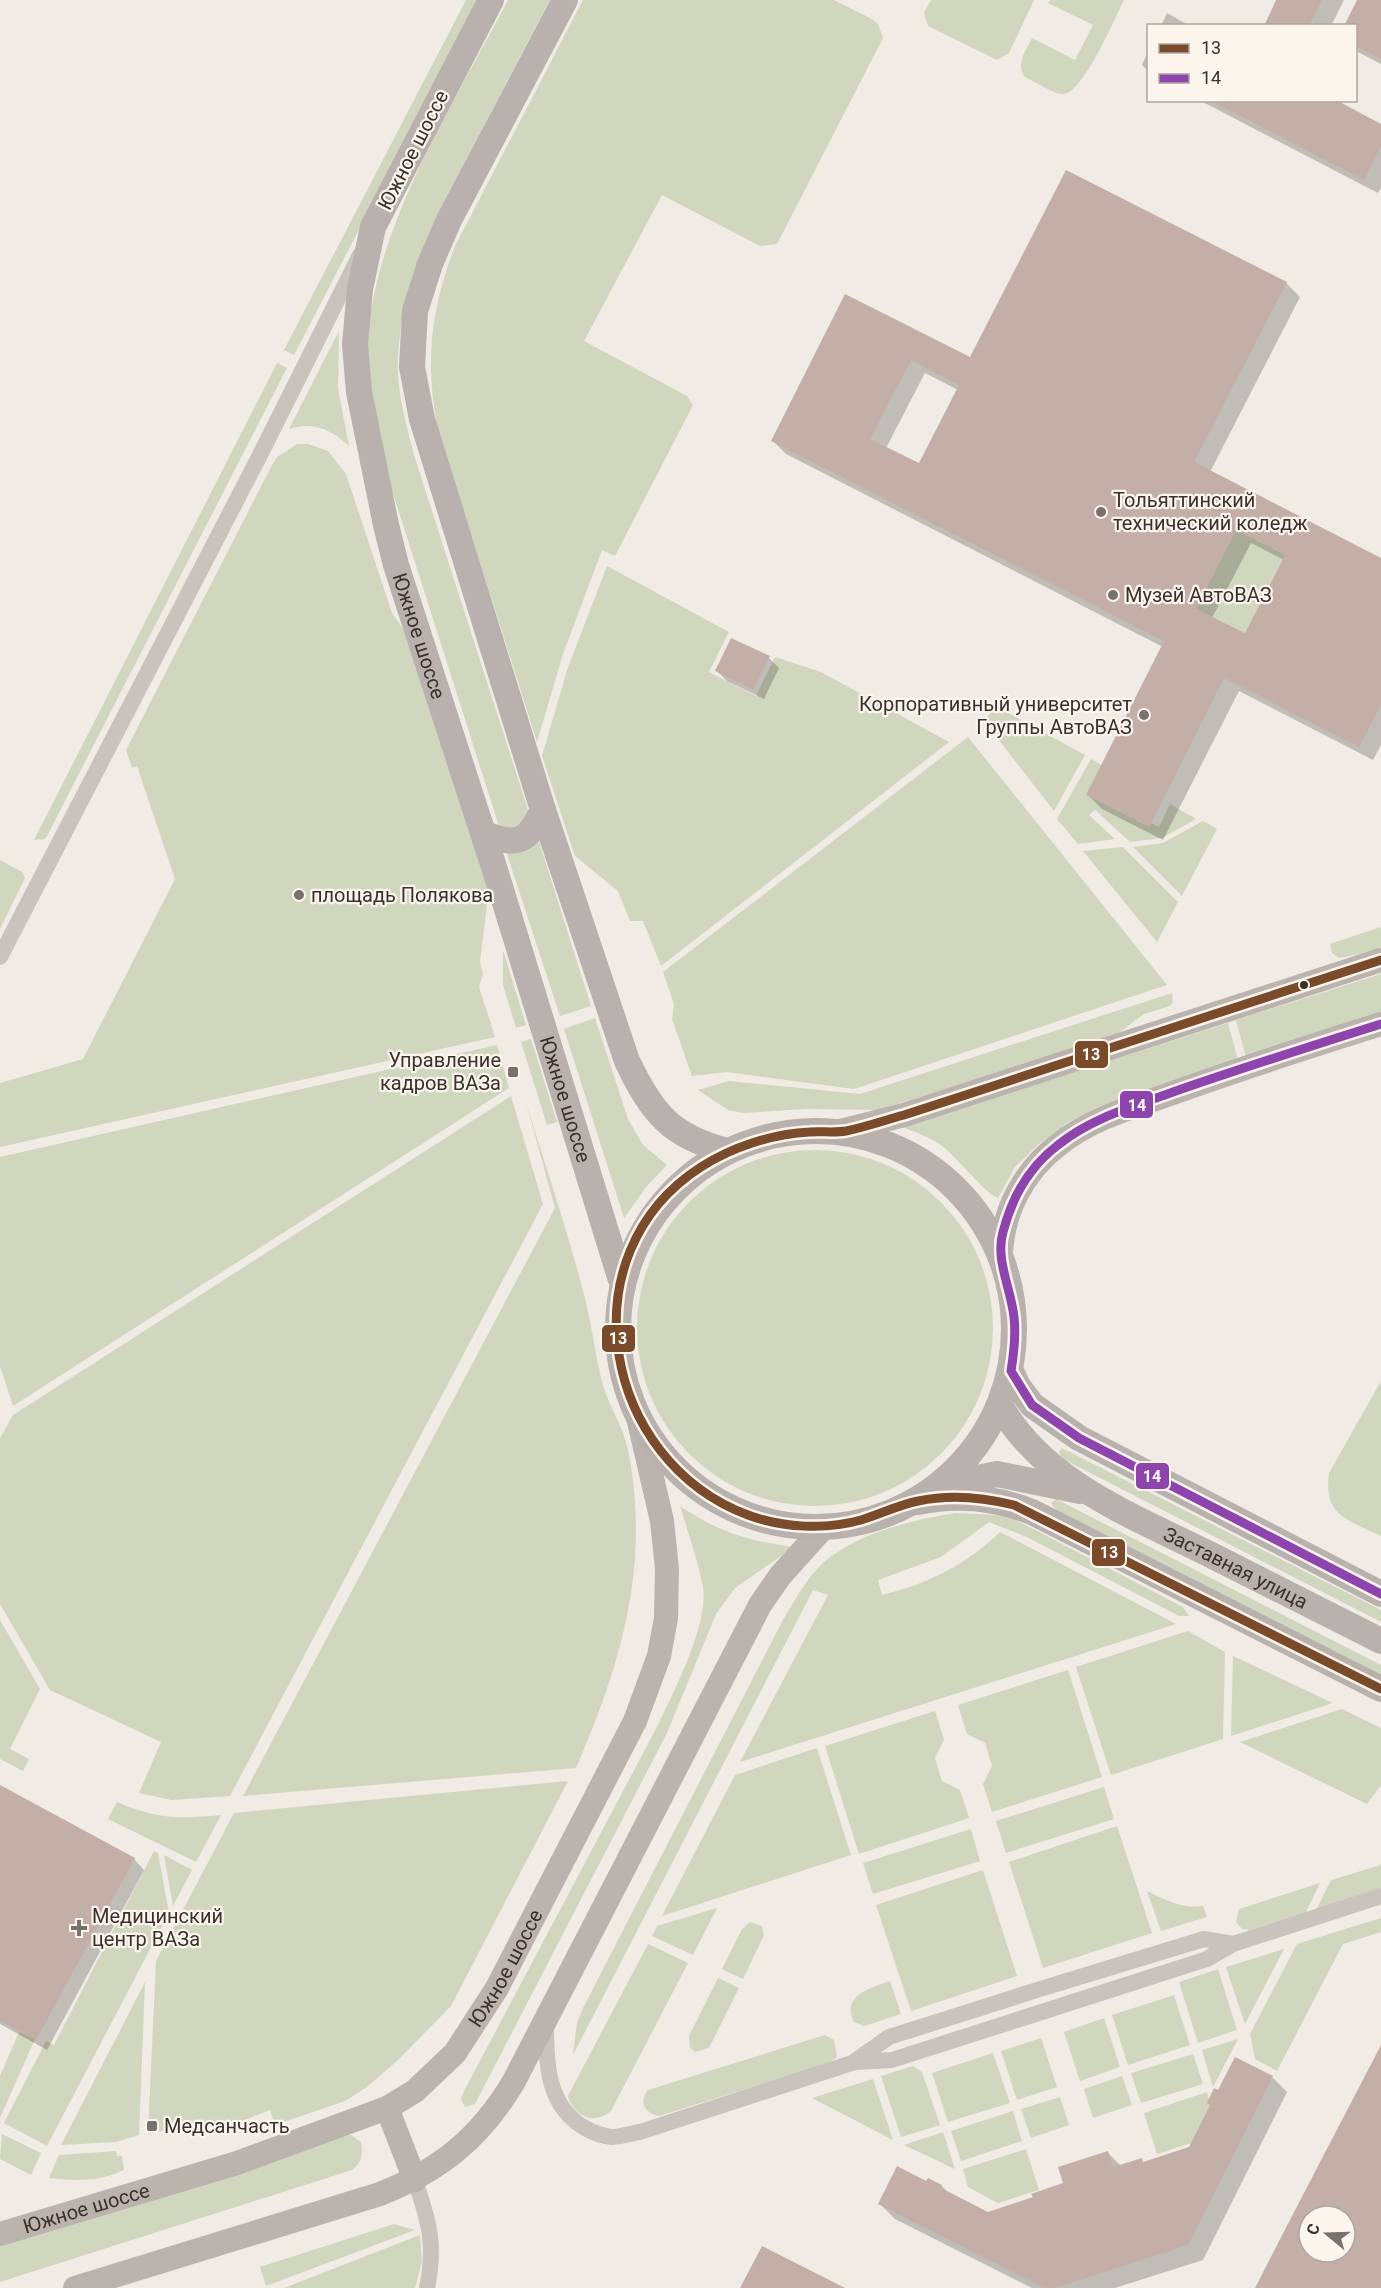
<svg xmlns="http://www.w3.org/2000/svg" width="1381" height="2288" font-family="Roboto,sans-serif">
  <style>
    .green { fill: #d1d6bf }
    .shadow { fill: #0003; fill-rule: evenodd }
    .building { fill: #c3afa7; fill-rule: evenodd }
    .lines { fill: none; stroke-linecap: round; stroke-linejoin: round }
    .street { stroke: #c9c3be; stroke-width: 16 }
    .secondary { stroke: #bab3ae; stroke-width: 24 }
    .primary { stroke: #b8b1ad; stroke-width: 26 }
    .bus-1-casing { stroke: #fbf5ee; stroke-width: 14 }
    .bus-2-casing { stroke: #fbf5ee; stroke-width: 14 }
    .bus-1 { stroke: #7a4b2a; stroke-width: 9 }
    .bus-2 { stroke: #8e44ad; stroke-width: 9 }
    .poi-dot { fill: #7a716c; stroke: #fbf5ee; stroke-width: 2 }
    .bus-dot { fill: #3b302b; stroke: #fbf5ee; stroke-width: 2 }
    .labels { text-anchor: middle; stroke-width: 4.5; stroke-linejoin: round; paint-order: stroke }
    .street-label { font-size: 20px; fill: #3b302b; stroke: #fbf5ee }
    .poi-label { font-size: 20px; fill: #3b302b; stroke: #fbf5ee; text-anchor: start }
    .line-badge { stroke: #fbf5ee; stroke-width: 2 }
    .badge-label { font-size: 16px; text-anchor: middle; font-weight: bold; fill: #fff }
  </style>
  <rect width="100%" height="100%" fill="#f0ebe5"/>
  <!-- green -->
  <path class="green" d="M466,0h12l-184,355 -10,-5z
    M508,0h42c-26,48 -51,97 -76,145 -38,72 -71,129 -76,212 -2,33 8,66 16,98l116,361 -8,15 -23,-5 -116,-364c-8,-35 -16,-68 -16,-104 0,-122 86,-252 141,-358z
    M583,0h251l38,19 6,5 5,14 -106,206 -17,2 -98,-51 -78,146 103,55 6,9 -78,151 -13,-6 -39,104 -26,88 -100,-316c-12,-67 -6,-117 18,-180z
    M931,0h103l-25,53 -12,7 -69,-34 -4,-13z
    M1050,0h74c-9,18 -42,95 -61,94 -12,-1 -27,-12 -38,-17 -10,-13 1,-26 7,-39l43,22 18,-35 -45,-22z
    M339,331l-1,57 11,58c-18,-17 -36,-25 -60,-17z
    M277,363l10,5 -240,468 -3,3 -10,1z
    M297,444h11l20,7 18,23 46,139 15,21 82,254 -9,74 3,12 -4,13 16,50 -495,110v-64l83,-24 92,-180 -38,-113 -5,2 -6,-18 145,-283 6,-10z
    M1236,530l49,25 -40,78 -49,-24z
    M607,566l122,66 -20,40 47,24 19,-39 46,15 128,70 -288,224 -18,-45h-13l-12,-30 -43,-35 -33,-100 25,-86z
    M1001,709l84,46 -31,56 -66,-85 -1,-8 5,-8z
    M968,737l199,248 -313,104 -127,-17 -35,4 -20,-57 2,-15 -11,-32z
    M1091,759l19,11 -12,25 61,32 11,-23 26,15 -34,19 -32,4 -35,-32 -6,5 26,24 -37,5 -21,-25z
    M1203,821l14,8 -35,67 -49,-49 30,-4z
    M538,838l53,168 -31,10 -55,-168 17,4 11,-6z
    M1123,847l55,55 -21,40 -74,-91z
    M0,860l22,12 3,6 -25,51z
    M1381,927v23l-42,8 -7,-5 -2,-9z
    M503,950l23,75 -10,3 -13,-43z
    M1381,974v41l-135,43 -10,-38z
    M1172,993l1,9 -3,4 -26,8 -31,23 -235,73 -71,-1 -64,4 -15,-3 -30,-20 31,-9 131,13z
    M595,1018l33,101 15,26 24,20 -20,21 -23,32 -60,-189z
    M1228,1023l10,37 -123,41 -44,20 -32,23 -24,23 -17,31c-12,-3 -44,-45 -60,-55 -11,-7 -24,-11 -36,-16z
    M531,1039l26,83 -10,3 -26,-83z
    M497,1045l12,43 -496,318 -13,-40v-209z
    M511,1096l32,108 -313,592 -58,4 -33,-7 22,-51 -111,-52 -50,-86v-166l13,-23z
    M526,1102c20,66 43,133 60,200 6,25 9,51 15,76 6,26 22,47 27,72 23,115 -7,214 -52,318l-333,28 312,-588z
    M637 1328a178 178 0 1 1 356 0a178 178 0 1 1-356 0Z
    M1381,1381v155c-33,-16 -58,-20 -52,-63z
    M1062,1448l319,162v12l-318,-163 -4,-7z
    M1056,1499l325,166v12l-324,-166 -6,-8z
    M680,1506c41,27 65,34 114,41l-59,41 -19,26 -49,119 -192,371 -10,3 -4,-8 3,-8 193,-364c16,-34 52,-103 46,-140 -5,-27 -15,-54 -23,-81z
    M955,1513l44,2 17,5 167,87 6,9h-10l-152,-79 -38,-15 -48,35 -63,23 4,15c45,-11 84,-30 118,-63l176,92 -436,138 88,-167 -15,-5 -240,465 4,-32 6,-15 200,-388c12,-20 23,-41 40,-57 36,-31 86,-42 132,-50z
    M0,1620l40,69 -30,60 19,10 -6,12 -23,-12z
    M1188,1631l37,21 -2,87 -112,36 -35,-108z
    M1233,1656l100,47 -102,33z
    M1068,1670l34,107 -110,35 -9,-28 9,-18 -7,-23 -18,-9 -9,-29z
    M1342,1709l39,19v57l-14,19 -127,-62z
    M935,1711l9,29 -9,18 7,23 18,9 9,28 -110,36 -34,-108z
    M817,1748l34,107 -189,61 73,-141z
    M568,1781l-117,225 -53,54 -31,27 -22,14 -70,24 -5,-15 -38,15 -33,-3 -51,12 8,-173 78,-148z
    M1104,1787l10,32 -108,34 -10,-32z
    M117,1802c39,17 62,17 104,13l-25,47 -88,-43z
    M1117,1826l35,107 -109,35 -34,-106z
    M971,1829l9,32 -107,33 -10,-31z
    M154,1851l4,2 11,60 -122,233 -43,-23 42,-82 8,4z
    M164,1855l28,15 -19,36z
    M1381,1865v24l-65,21 15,-30z
    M983,1870l34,106 -106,35 -35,-106z
    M1320,1883l-14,29 -56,18 -8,-1 -6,-7 3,-13z
    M1147,1891c18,9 35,18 56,15l4,11 -46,14z
    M717,1908l-24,47 -41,-19 5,-10z
    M1381,1918v14l-38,12 -66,127 -22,-12 -5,-25 47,-90z
    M750,1922l12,4 2,9 -21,44 -21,-10 20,-40z
    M648,1944l40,19 -77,148c-18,15 -37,5 -43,-15z
    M1284,1949l-39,75 -19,-57z
    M1218,1969l19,61 -39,13 -19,-61z
    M718,1978l21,10 -30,60 -14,4 -5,-4 -1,-12z
    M890,1981l11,33 -37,12 -10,-4c-13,-27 17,-34 36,-41z
    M145,1982l-6,153 -23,7 -55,3z
    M1174,1995l16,50 -62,20 -16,-50z
    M1104,2018l16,49 -40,14 -16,-49z
    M19,2032l16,7 -35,79v-42z
    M825,2035l9,5 3,17 -8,6 -170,53c-14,-3 -21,-14 -11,-26z
    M1041,2038l16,49 -40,13 -16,-49z
    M1238,2039l-25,48 -11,-37z
    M993,2053l17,50 -62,19 -16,-49z
    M1193,2054l10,30 -62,19 -10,-30z
    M913,2066l9,6 18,53 -39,12 -20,-61z
    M1122,2076l10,29 -39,13 -9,-29z
    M873,2079l20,61 -81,-42z
    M1207,2092l5,18 -18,32 -37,12 -13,-41z
    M1060,2097l9,28 -38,13 -10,-29z
    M1013,2111l9,30 -61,20 -10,-30z
    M943,2132l12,37 -51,-24z
    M2,2134l39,19 -10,22 -31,-16z
    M351,2135l10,7c2,13 1,20 -9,28l-352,112v-36l340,-110z
    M1026,2149l13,41 -41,13 -30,-16 -5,-18z
    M116,2151l1,5h5l2,14c-25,12 -48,11 -75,8l10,-23z
    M394,2224l21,6 -149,56 -6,-19z
    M420,2235l2,26 -7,27h-131z"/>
  <!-- shadow -->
  <path class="shadow" d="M1278,0h66l-13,26h-66z
    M1358,0h23v64l-25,-13z
    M1167,13l23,13h-29z
    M1148,51v20l-6,-6z
    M1199,100h133l49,26v62l-3,5z
    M1286,283l14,14 -90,175 171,87v186l-8,15 -134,-69 -76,149 -61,-31 -14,-14 75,-148 -377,-193 -14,-14 74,-144 125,63zM925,373l33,17 -39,75 -33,-17zM1251,543l33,17 -39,75 -33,-17z
    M769,658l10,10 -15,31 -37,-18 -10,-10z
    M0,1787l134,72 10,11 -97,180 -47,-26z
    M1272,2077l15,15 -84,168 -88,28h-83l-137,-69 -15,-15 47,-21 15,3 8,9 37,18 47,-15 31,-14 43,-31 13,13 20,-6 3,3 46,-15 29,-56z"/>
  <!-- building -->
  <path class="building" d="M1276,0h46l-13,26h-45z
    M1357,0h24v59l-25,-13v-20h-12z
    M1210,100h126l45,24v23l-17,33z
    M1066,170l221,112 -93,180 187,96v147l-22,42 -135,-69 -75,149 -63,-32 78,-154 -393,-200 74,-147 125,63zM911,360l48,25 -40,78 -49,-24zM1236,530l49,25 -40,78 -49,-24z
    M731,638l39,18 -17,34 -38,-19z
    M0,1785l135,73 -99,182 -36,-19z
    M1381,2045v243h-126l37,-72zM1309,2216h36v36h-36z
    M1235,2057l38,19 -85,169 -133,43h-11l-166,-84 19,-38 29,15 2,-3 14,7 -1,3 47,24 45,-15 -2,-3 32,-11 -5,-16 50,-16 5,16 29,-9 1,4 46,-15 21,-42 -3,-2 7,-15 4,2z
    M762,2246l83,42h-105z"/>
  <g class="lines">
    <!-- street -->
    <path class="street" d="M0,957l260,-502 100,-200
      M546,2024c0,40 1,82 39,104 7,4 18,8 27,9 8,0 19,-4 28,-5l215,-70 37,-2 315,-101 26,-15 148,-48
      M855,2061l34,-24 148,-47 167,-51 29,5
      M415,2180c14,42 21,64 12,108"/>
    <!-- secondary -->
    <g class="secondary">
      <path d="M837,1132l67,-17 477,-155"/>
      <path d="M1001,1254c2,-43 22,-82 57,-109 34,-27 75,-38 115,-52 69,-25 138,-47 208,-69"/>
      <path d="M387,2108l28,72"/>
      <path id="s1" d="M0,2234l237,-71 150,-55 28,-17 40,-38 42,-65 138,-267 24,-65 7,-38 1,-49 -5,-48 -25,-108"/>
      <path d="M75,2288l305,-94c60,-24 99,-55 133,-111l247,-478 20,-29 45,-50"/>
    </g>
    <!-- primary -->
    <g class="primary">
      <path id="s2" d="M491,0l-118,227 -13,62 -5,55 4,48 27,133 10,40 98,302 126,410"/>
      <path d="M565,0l-116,220 -19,44 -15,47 -3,56 10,52 121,391 84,251c25,52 43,75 100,90"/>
      <path d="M483,833c34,14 44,10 60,-23"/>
      <circle cx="816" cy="1329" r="198"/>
      <path d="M1011,1371l7,15 14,19 47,33 302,156"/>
      <path id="s3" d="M1000,1405c44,78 133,111 209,149 57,29 115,58 172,87"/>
      <path d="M943,1485l54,-11 83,17"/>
      <path d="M918,1502c39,-8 76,-5 114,10l349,177"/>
    </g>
    <!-- bus-1 casing -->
    <g class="bus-1-casing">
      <path id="bus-1" d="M1381,960l-477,155c-19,5 -38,12 -58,16 -12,2 -24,0 -37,1 -37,2 -77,15 -108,35 -137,88 -98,294 47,348 35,13 78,15 113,5 20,-6 37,-15 57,-19 32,-7 64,-4 96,4l367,184"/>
    </g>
    <!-- bus-2 casing -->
    <g class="bus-2-casing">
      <path id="bus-2" d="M1381,1024c-70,22 -139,44 -208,68 -39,14 -82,26 -115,53 -29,22 -46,52 -55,87 -8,27 8,57 11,85 2,18 0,36 -3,54l21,34 47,33 302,156"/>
    </g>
    <!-- bus-1 -->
    <use href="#bus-1" class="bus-1"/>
    <!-- bus-2 -->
    <use href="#bus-2" class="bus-2"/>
  </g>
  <!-- markers -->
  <g class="poi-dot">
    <circle cx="1101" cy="512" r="6"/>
    <circle cx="1113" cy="595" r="6"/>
    <circle cx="1144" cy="715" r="6"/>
    <circle cx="299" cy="895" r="6"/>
    <rect x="507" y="1066" width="12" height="12" rx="3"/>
    <path d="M76 1919h6v6h6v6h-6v6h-6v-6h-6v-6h6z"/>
    <rect x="146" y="2120" width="12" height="12" rx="3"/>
  </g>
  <circle class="bus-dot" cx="1304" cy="985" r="5"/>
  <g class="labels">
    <!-- street labels -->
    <g class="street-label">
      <text transform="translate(413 150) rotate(-63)" y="7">Южное шоссе</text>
      <text dy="7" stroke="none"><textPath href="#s2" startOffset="674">Южное шоссе</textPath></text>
      <text dy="7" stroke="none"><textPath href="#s2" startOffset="1160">Южное шоссе</textPath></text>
      <text dy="7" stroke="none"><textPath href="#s3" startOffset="291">Заставная улица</textPath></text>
      <text dy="7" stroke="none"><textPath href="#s1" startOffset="594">Южное шоссе</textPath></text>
      <text dy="7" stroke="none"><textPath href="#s1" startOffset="90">Южное шоссе</textPath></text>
    </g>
    <!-- poi labels -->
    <g class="poi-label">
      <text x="1113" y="507">Тольяттинский<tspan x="1113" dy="23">технический коледж</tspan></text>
      <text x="1125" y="602">Музей АвтоВАЗ</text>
      <text x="1132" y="711" text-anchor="end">Корпоративный университет<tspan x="1132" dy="23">Группы АвтоВАЗ</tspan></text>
      <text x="311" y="902">площадь Полякова</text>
      <text x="501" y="1067" text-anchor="end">Управление<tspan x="501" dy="23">кадров ВАЗа</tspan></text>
      <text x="92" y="1923">Медицинский<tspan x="92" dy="23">центр ВАЗа</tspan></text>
      <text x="164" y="2133">Медсанчасть</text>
    </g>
  </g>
  <g class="line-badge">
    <rect x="1074" y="1040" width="35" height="29" rx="6" fill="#7a4b2a"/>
    <rect x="1119" y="1090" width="35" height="29" rx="6" fill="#8e44ad"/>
    <rect x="601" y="1324" width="35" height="29" rx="6" fill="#7a4b2a"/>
    <rect x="1135" y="1462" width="35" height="28" rx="6" fill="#8e44ad"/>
    <rect x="1091" y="1538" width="35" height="29" rx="6" fill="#7a4b2a"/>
  </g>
  <g class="badge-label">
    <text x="1091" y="1060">13</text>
    <text x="1137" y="1111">14</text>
    <text x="618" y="1344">13</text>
    <text x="1152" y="1482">14</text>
    <text x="1109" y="1558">13</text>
  </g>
  <!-- legend -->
  <rect x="1147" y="24" width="210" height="78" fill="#fbf5ee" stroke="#aea6a0" stroke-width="1.5"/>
  <rect x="1159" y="44" width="30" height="9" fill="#7a4b2a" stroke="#aea6a0" stroke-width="1.5"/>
  <text x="1201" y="54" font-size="18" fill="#3b302b">13</text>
  <rect x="1159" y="74" width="30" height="9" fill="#8e44ad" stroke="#aea6a0" stroke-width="1.5"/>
  <text x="1201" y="84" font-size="18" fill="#3b302b">14</text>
  <!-- north arrow -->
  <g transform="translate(1327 2234) rotate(289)"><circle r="28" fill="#fbf5ee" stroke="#aea6a0" stroke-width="1.5"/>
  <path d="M0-4.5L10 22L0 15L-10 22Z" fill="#7a716c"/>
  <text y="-9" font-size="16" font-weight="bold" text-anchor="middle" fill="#3b302b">С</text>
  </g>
</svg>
